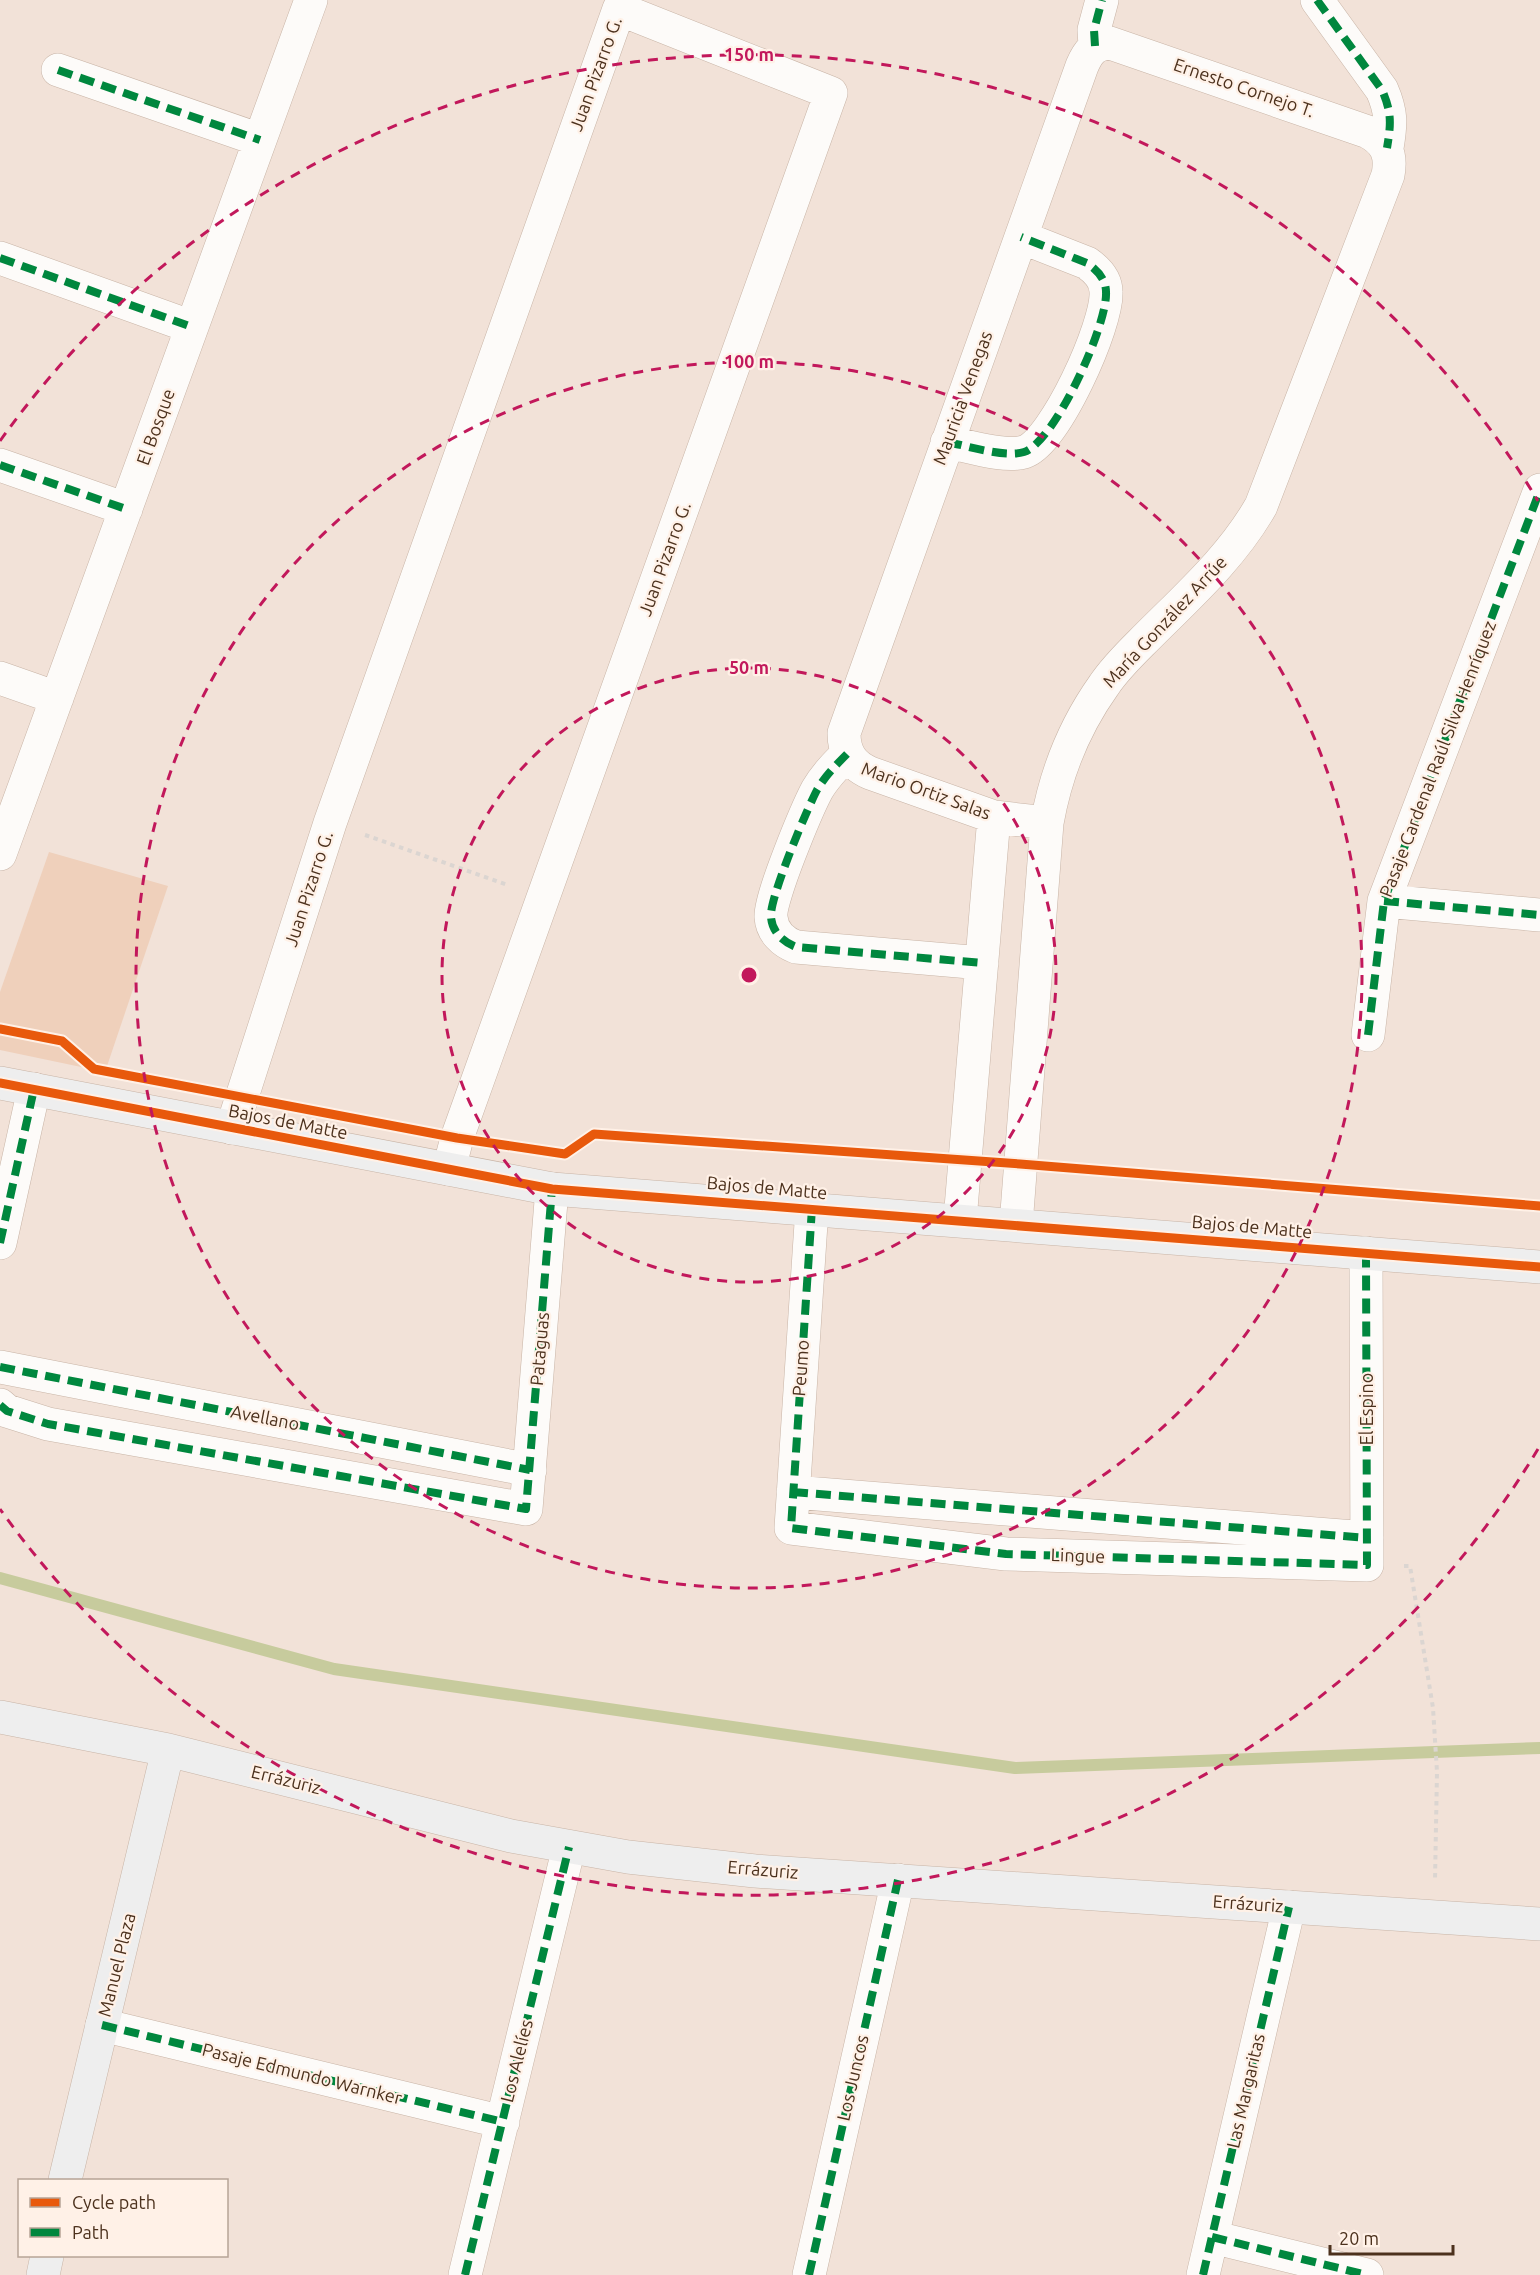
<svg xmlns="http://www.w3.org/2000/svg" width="1540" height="2275" font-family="Ubuntu,sans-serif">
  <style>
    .green { fill: #efd0bb }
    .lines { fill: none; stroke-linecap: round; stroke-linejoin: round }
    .stream { stroke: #c7cb9d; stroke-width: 12 }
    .street-casing { stroke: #c8b4a6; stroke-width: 34 }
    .secondary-casing { stroke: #c8b4a6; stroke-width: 34 }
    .path { stroke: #dbd5d1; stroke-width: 4; stroke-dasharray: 4.5 4.5; stroke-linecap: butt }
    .street { stroke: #fdfbf9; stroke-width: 33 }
    .secondary { stroke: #eee; stroke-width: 33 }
    .quiet { stroke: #00873e; stroke-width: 8; stroke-dasharray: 15 8; stroke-linecap: butt }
    .cycleway-casing { stroke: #fff1e7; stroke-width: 13 }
    .cycleway { stroke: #e8590c; stroke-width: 9 }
    .ring { fill: none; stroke: #c2185b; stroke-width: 3; stroke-dasharray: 10 8 }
    .labels { text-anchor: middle; stroke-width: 4.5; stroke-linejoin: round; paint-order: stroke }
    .street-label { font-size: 18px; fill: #4c311d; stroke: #fff1e7 }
    .centre { fill: #c2185b; stroke: #fff1e7; stroke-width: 3 }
    .ring-label { font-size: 18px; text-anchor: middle; font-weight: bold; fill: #c2185b; stroke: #fff1e7; stroke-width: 4.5; stroke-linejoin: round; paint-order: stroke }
  </style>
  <rect width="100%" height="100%" fill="#f2e2d8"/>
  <!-- green -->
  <path class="green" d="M49,852l119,34 -63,186 -105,-22v-58z"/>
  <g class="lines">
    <!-- stream -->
    <path class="stream" d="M0,1578l334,91 681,99 525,-20"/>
    <!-- street casing -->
    <g class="street-casing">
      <path id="street" d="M1317,0l65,90c10,23 9,34 5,58
        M1095,46l-1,-16 8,-30
        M58,70l202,70
        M0,258l192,69
        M947,442c21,4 58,16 77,10 31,-10 84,-128 82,-160 0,-13 -9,-22 -19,-29l-66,-26
        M0,465l126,44
        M0,678l57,20
        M847,754c-11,11 -22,22 -30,36 -10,19 -48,109 -46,127 1,15 12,25 25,30l186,16
        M0,854l311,-854
        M1384,901l156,14
        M1368,1035l16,-134 156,-411
        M232,1128l98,-305 289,-814 212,84 -374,1045 -8,31
        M812,1208l-21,320 215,26 361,11 -1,-312
        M960,1220l34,-403
        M1016,1225l31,-402c9,-51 27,-96 57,-138 12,-18 28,-33 43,-48 41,-41 85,-80 114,-131l127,-331c4,-21 -2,-33 -20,-43l-258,-89c-16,1 -22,9 -28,23l-238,667c0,20 8,32 26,40l124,44 53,6
        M0,1243l34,-154
        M0,1367l530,103
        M0,1405l7,6 41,13 478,85 26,-320
        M793,1492l574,46
        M102,2025l401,97
        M1212,2237l155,38
        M465,2275l104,-428
        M809,2275l89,-395
        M1203,2275l86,-368"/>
    </g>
    <!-- secondary casing -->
    <g class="secondary-casing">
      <path id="secondary" d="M0,1083l552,106 988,78
        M0,1717l168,33 343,86 117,21 127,14 785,53
        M65,2180l103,-430
        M43,2275l4,-19"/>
    </g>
    <!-- path -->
    <path class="path" d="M365,835l143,50
      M1404,1566h6l23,142 4,64 -2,108"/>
    <!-- street -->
    <use href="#street" class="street"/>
    <!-- secondary -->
    <use href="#secondary" class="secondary"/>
    <!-- quiet -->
    <path class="quiet" d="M1317,0l65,90c10,23 9,34 5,58
      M1095,46l-1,-16 8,-30
      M58,70l202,70
      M0,258l192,69
      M947,442c21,4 58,16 77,10 31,-10 84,-128 82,-160 0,-13 -9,-22 -19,-29l-66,-26
      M0,465l126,44
      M847,754c-11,11 -22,22 -30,36 -10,19 -48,109 -46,127 1,15 12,25 25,30l186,16
      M1384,901l156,14
      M1368,1035l16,-134 156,-411
      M812,1208l-21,320 215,26 361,11 -1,-312
      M0,1243l34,-154
      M0,1367l530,103
      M0,1405l7,6 41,13 478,85 26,-320
      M793,1492l574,46
      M102,2025l401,97
      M1212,2237l155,38
      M465,2275l104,-428
      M809,2275l89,-395
      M1203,2275l86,-368"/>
    <!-- cycleway casing -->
    <g class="cycleway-casing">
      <path id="cycleway" d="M0,1029l62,12 32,28 363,69 108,16 29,-20 426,30 520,42
        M0,1083l552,106 988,78"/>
    </g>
    <!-- cycleway -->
    <use href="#cycleway" class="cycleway"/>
  </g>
  <!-- distance rings -->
  <g class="ring">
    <circle cx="749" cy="975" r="307"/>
    <circle cx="749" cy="975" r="613"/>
    <path d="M1538 1449A920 920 0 0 1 0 1509M0 441A920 920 0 0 1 1538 501"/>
  </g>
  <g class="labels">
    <!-- street labels -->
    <g class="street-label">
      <text transform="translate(596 74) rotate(-70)" y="6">Juan Pizarro G.</text>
      <text transform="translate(1244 88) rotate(19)" y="6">Ernesto Cornejo T.</text>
      <text transform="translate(963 398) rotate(-70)" y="6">Mauricia Venegas</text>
      <text transform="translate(156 427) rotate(-70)" y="6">El Bosque</text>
      <text transform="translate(665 559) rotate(-70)" y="6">Juan Pizarro G.</text>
      <text transform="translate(1165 622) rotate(-47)" y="6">María González Arrúe</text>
      <text transform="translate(1438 759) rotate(-69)" y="6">Pasaje Cardenal Raúl Silva Henríquez</text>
      <text transform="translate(926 791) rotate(20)" y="6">Mario Ortiz Salas</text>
      <text transform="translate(309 889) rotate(-72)" y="6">Juan Pizarro G.</text>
      <text transform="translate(288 1122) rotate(11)" y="6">Bajos de Matte</text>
      <text transform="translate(767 1188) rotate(5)" y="6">Bajos de Matte</text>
      <text transform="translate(1252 1227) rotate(5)" y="6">Bajos de Matte</text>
      <text transform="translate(540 1349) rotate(-85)" y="6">Pataguas</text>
      <text transform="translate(801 1368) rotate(-86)" y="6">Peumo</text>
      <text transform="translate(1367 1409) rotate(-90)" y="6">El Espino</text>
      <text transform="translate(265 1418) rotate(11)" y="6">Avellano</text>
      <text transform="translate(1078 1556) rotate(2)" y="6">Lingue</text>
      <text transform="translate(286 1780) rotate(14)" y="6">Errázuriz</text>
      <text transform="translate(763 1870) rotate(5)" y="6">Errázuriz</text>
      <text transform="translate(1248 1904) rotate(4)" y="6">Errázuriz</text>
      <text transform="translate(117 1965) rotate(-76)" y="6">Manuel Plaza</text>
      <text transform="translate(517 2061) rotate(-76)" y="6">Los Alelíes</text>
      <text transform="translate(302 2074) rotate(14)" y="6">Pasaje Edmundo Warnker</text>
      <text transform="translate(853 2078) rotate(-77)" y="6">Los Juncos</text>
      <text transform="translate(1246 2091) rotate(-77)" y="6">Las Margaritas</text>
    </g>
  </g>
  <circle cx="749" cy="975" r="9" class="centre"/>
  <g class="ring-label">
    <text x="749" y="61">150 m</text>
    <text x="749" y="368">100 m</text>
    <text x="749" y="674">50 m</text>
  </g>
  <!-- legend -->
  <rect x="18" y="2179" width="210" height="78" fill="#fff1e7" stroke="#b7a496" stroke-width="1.5"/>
  <rect x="30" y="2198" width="30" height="9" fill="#e8590c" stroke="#b7a496" stroke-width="1.5"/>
  <text x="72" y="2209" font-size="18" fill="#4c311d">Cycle path</text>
  <rect x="30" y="2228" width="30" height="9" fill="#00873e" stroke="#b7a496" stroke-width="1.5"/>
  <text x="72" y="2239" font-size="18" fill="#4c311d">Path</text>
  <!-- scale -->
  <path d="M1330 2245v9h123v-9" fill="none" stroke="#4c311d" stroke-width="3"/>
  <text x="1339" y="2245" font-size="18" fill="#4c311d" stroke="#fff1e7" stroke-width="4.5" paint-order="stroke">20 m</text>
</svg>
